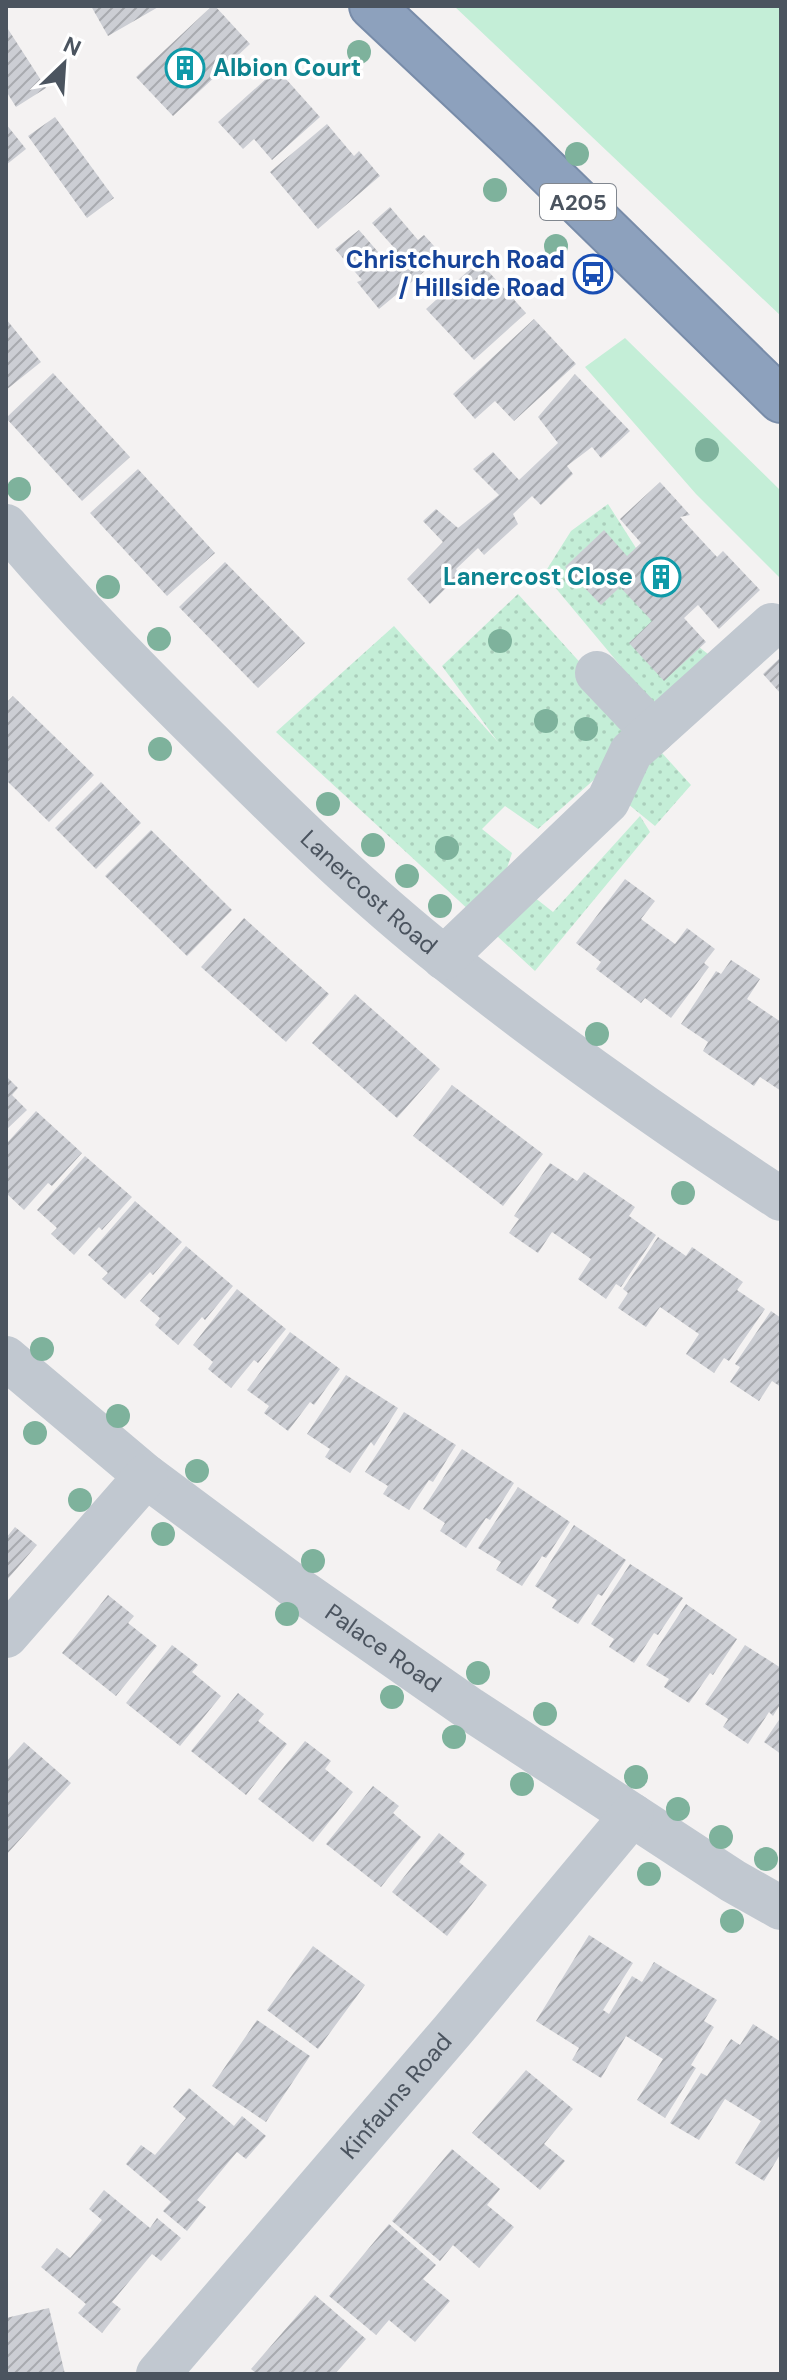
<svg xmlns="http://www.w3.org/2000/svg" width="787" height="2380" font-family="'DM Sans',sans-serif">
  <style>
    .grass { fill: url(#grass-dots) }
    .garden { fill: #c4eed7 }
    .building { fill: url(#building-hatch) }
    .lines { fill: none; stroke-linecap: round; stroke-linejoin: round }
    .highway-casing { stroke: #788ca9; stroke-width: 48 }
    .minor { stroke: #c1c8d0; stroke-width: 44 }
    .highway { stroke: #8da1bd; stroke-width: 44 }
    .tree { fill: #7eb29c }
    .labels { text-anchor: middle; stroke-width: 7; stroke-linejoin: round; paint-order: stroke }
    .shield { fill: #fff; stroke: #81878f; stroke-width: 2 }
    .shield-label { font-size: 22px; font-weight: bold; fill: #4b545f }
    .culture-label { font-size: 24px; font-weight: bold; fill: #0d838f; stroke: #fff; text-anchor: start }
    .transit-label { font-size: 24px; font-weight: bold; fill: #164399; stroke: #fff; text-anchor: end }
    .street-label { font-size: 24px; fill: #4b545f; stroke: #fff }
  </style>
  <defs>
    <pattern id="grass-dots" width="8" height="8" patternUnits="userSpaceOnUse" patternTransform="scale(2)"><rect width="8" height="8" fill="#c4eed7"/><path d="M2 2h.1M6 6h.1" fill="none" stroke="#aacebb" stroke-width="1.8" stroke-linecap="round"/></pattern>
    <pattern id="building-hatch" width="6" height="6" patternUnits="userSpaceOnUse" patternTransform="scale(2)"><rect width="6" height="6" fill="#ccced4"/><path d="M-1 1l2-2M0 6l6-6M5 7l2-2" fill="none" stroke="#a8aaaf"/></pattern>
  </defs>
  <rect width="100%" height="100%" fill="#f4f2f2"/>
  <!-- grass -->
  <path class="grass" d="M608,504l91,143 14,11 -49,51 -20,-15 -100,-120 27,-43z
    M518,594l173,191 -36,41 -59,-48 -58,51 -33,-23 -23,23 30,24 -7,21 48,38 87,-96 10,16 -115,139 -259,-239 118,-106 104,116 -56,-76z"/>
  <!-- garden -->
  <path class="garden" d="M454,6h327v310z
    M625,338l156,153v88l-85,-85 -111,-127z"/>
  <!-- building -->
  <path class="building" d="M91,6h69l-52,30z
    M212,6h3l35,38 -77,72 -37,-39z
    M6,26l40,62 -30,19 -10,-16z
    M277,69l43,48 -48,43 -18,-21 -11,10 -25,-27z
    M55,117l59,81 -27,20 -59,-82z
    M6,124l20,25 -20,16z
    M327,124l27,32 5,-5 21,25 -62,53 -48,-57z
    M390,207l28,33 6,-5 19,21 -64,53 -22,-27 5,-2 -27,-31 24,-19 26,30 12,-9 -25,-28z
    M479,261l47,52 -52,47 -48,-51z
    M6,319l35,43 -35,28z
    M534,319l42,45 -62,57 -19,-20 -20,18 -22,-25z
    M53,373l77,84 -48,44 -76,-83z
    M575,374l55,57 -29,27 -9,-11 -25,19 6,8 -32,31 -9,-9 -19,18 5,10 -34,31 -6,-7 -22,21 3,6 -29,29 -23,-25 36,-37 -20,-21 13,-12 22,19 41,-33 -26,-26 20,-17 26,28 39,-37 -20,-26z
    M138,469l77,84 -48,43 -77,-83z
    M660,482l30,33 -10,2 37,40 6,-6 37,39 -41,39 -21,-24 -14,13 22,24 -42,39 -35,-38 23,-22 -32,-34 -19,18 -36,-38 39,-37 23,26 14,-13 -21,-24z
    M225,562l80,81 -47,45 -79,-81z
    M781,657v37l-18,-20z
    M13,696l81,79 -45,47 -43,-42v-77z
    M101,782l40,41 -45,46 -41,-41z
    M151,830l81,80 -45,46 -82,-80z
    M625,879l30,22 -14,18 34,25 12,-16 28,21 -11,14 5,4 -38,51 -26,-20 -4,5 -45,-34 5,-7 -25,-19z
    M244,918l85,76 -43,48 -85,-75z
    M731,960l29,19 -13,20 34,23v69l-21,-14 -6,9 -51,-35 5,-9 -27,-18 35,-53 5,3z
    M355,994l85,75 -43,49 -85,-75z
    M6,1076l12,12 -6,7 15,15 -21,20z
    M452,1085l91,69 -40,52 -90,-70z
    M36,1111l46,42 -30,33 -4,-3 -24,27 -18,-17v-49z
    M85,1156l47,41 -30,33 -3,-3 -25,28 -23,-21 6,-6 -20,-18z
    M550,1163l27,18 7,-9 51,35 -6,9 27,19 -35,52 -5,-3 -10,15 -28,-20 13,-20 -39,-27 -14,21 -29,-20 10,-14 -5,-3z
    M135,1201l47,41 -29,33 -3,-3 -25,27 -23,-20 6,-6 -20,-18z
    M658,1237l28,19 6,-9 51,35 -6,8 28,19 -36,52 -5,-3 -10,15 -28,-19 13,-20 -39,-27 -14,20 -28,-19 10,-15 -5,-4z
    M186,1246l47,40 -28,34 -3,-3 -24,28 -23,-20 5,-7 -20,-17z
    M237,1289l49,40 -28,34 -4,-3 -23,28 -23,-19 5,-7 -20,-17z
    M771,1311l10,7v69l-9,-6 -13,20 -29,-19 10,-15 -5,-3z
    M290,1332l50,37 -26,36 -4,-3 -22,29 -24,-18 5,-7 -22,-16z
    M346,1375l52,33 -24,38 -3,-4 -21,31 -25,-16 5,-8 -23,-15z
    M404,1412l52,33 -23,37 -4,-2 -20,30 -26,-16 5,-8 -23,-14z
    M462,1449l52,34 -24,37 -4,-2 -20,30 -26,-17 5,-8 -22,-14z
    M518,1487l52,35 -24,36 -4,-2 -20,30 -26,-16 5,-8 -23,-14z
    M574,1525l52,35 -24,36 -4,-2 -20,30 -26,-16 5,-8 -22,-14z
    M15,1527l22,18 -31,36v-43z
    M630,1564l53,34 -25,37 -4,-2 -20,30 -25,-16 5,-8 -23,-15z
    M108,1595l26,21 -6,7 29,23 -41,50 -54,-43z
    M686,1604l51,35 -24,36 -3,-2 -21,30 -25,-16 5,-8 -23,-14z
    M172,1645l26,20 -6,7 29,24 -41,50 -54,-43z
    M745,1645l36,23v35l-8,13 -4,-4 -21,32 -25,-17 5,-8 -23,-15z
    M238,1693l26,21 -6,7 29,23 -41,51 -55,-44z
    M781,1717v37l-17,-12z
    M305,1741l26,20 -6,8 28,23 -40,50 -55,-43z
    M24,1742l47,41 -65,72v-93z
    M373,1786l26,20 -6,7 28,24 -40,50 -55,-43z
    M439,1833l26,21 -6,8 28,23 -40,51 -55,-44z
    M589,1935l44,28 -30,47 6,4 23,-38 10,6 12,-20 63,38 -13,21 10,6 -23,38 5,3 -31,50 -28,-18 26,-41 -37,-23 -25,42 -29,-18 7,-12 -43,-27z
    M313,1946l52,39 -47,64 -51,-39z
    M257,2020l53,36 -44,66 -54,-36z
    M753,2024l28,18v111l-17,28 -29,-18 26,-42 -36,-22 -26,41 -29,-17 31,-50 6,3 24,-37 9,6z
    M526,2070l47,39 -29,35 21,17 -25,29 -68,-57z
    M189,2088l45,38 8,-10 24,20 -20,23 -9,-7 -40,48 9,7 -19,24 -24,-20 8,-9 -45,-38 15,-19 14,10 31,-37 -13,-11z
    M452,2149l48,40 -13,16 27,22 -35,41 -26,-23 -13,16 -48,-40z
    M104,2190l46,38 7,-10 24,20 -20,23 -9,-7 -40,48 9,7 -19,24 -24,-20 8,-9 -45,-37 16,-19 13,10 32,-38 -13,-11z
    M389,2224l47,41 -13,14 27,22 -35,41 -26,-22 -13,15 -47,-39z
    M315,2295l51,44 -31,35h-78l-6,-5z
    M49,2308l16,66h-59v-56z"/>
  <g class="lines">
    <!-- highway casing -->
    <g class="highway-casing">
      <path id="highway" d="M372,6l146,137 263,257"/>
    </g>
    <!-- minor -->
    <g class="minor">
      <path id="s1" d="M6,526c65,77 136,149 208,220 74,74 150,148 232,213 108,86 220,165 335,240"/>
      <path d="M597,673l56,59"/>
      <path d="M444,958l164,-157 23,-49 141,-127"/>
      <path id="s2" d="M6,1358l140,118 152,113 172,120 263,172 48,27"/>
      <path d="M6,1636l140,-160"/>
      <path id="s3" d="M158,2374l295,-344 179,-215"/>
    </g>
    <!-- highway -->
    <use href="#highway" class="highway"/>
  </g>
  <!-- trees -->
  <g class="tree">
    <circle cx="359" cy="52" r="12"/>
    <circle cx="577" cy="154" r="12"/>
    <circle cx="495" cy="190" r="12"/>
    <circle cx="556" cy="246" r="12"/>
    <circle cx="707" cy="450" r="12"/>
    <circle cx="19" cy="489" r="12"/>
    <circle cx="108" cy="587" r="12"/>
    <circle cx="159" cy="639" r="12"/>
    <circle cx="500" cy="641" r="12"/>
    <circle cx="546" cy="721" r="12"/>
    <circle cx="586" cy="729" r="12"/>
    <circle cx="160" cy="749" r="12"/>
    <circle cx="328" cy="804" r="12"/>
    <circle cx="373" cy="845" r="12"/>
    <circle cx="447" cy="848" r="12"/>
    <circle cx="407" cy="876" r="12"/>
    <circle cx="440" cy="906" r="12"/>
    <circle cx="597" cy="1034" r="12"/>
    <circle cx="683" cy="1193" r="12"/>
    <circle cx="42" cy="1349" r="12"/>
    <circle cx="118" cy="1416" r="12"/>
    <circle cx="35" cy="1433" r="12"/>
    <circle cx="197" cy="1471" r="12"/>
    <circle cx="80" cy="1500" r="12"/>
    <circle cx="163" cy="1534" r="12"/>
    <circle cx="313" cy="1561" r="12"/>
    <circle cx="287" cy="1614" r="12"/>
    <circle cx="478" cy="1673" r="12"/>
    <circle cx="392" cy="1697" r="12"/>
    <circle cx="545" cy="1714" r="12"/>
    <circle cx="454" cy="1737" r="12"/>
    <circle cx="636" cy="1777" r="12"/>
    <circle cx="522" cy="1784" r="12"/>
    <circle cx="678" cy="1809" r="12"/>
    <circle cx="721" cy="1837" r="12"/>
    <circle cx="766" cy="1859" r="12"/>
    <circle cx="649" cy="1874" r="12"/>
    <circle cx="732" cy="1921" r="12"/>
  </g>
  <!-- icons -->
  <defs>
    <g id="building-ring" transform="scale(2)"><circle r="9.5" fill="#fff" stroke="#0f9aa8" stroke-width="1.5"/><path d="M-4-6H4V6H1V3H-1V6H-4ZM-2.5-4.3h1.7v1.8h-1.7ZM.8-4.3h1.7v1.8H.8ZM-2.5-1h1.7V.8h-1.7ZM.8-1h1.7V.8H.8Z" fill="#0f9aa8"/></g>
    <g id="bus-ring" transform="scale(2)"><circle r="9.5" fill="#fff" stroke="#1a4fb4" stroke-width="1.5"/><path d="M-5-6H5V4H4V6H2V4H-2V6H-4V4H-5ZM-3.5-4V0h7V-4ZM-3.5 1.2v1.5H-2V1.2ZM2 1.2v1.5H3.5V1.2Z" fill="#1a4fb4"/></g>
  </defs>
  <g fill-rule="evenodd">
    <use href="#building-ring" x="185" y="68"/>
    <use href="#bus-ring" x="593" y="274"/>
    <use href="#building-ring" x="661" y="577"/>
  </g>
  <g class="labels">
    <!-- shield labels -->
    <rect class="shield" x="540" y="184" width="76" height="36" rx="6"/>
    <g class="shield-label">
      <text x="578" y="210">A205</text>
    </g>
    <!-- culture labels -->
    <g class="culture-label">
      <text x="213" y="76">Albion Court</text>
      <text x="633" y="585" text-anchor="end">Lanercost Close</text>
    </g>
    <!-- transit labels -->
    <g class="transit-label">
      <text x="565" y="268">Christchurch Road<tspan x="565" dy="28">/ Hillside Road</tspan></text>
    </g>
    <!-- street labels -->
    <g class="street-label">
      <text dy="8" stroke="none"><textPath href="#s1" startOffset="516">Lanercost Road</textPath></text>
      <text dy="8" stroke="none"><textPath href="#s2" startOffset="476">Palace Road</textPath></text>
      <text dy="8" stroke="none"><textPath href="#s3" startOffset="366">Kinfauns Road</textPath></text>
    </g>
  </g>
  <!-- border -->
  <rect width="787" height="2380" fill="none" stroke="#4b545f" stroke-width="16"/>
  <!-- north arrow -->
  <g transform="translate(64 64) rotate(25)" stroke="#ffffff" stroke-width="6" paint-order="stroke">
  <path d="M0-6L14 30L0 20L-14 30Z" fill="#4b545f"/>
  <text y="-12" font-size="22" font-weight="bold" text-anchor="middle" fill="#4b545f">N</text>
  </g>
</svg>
